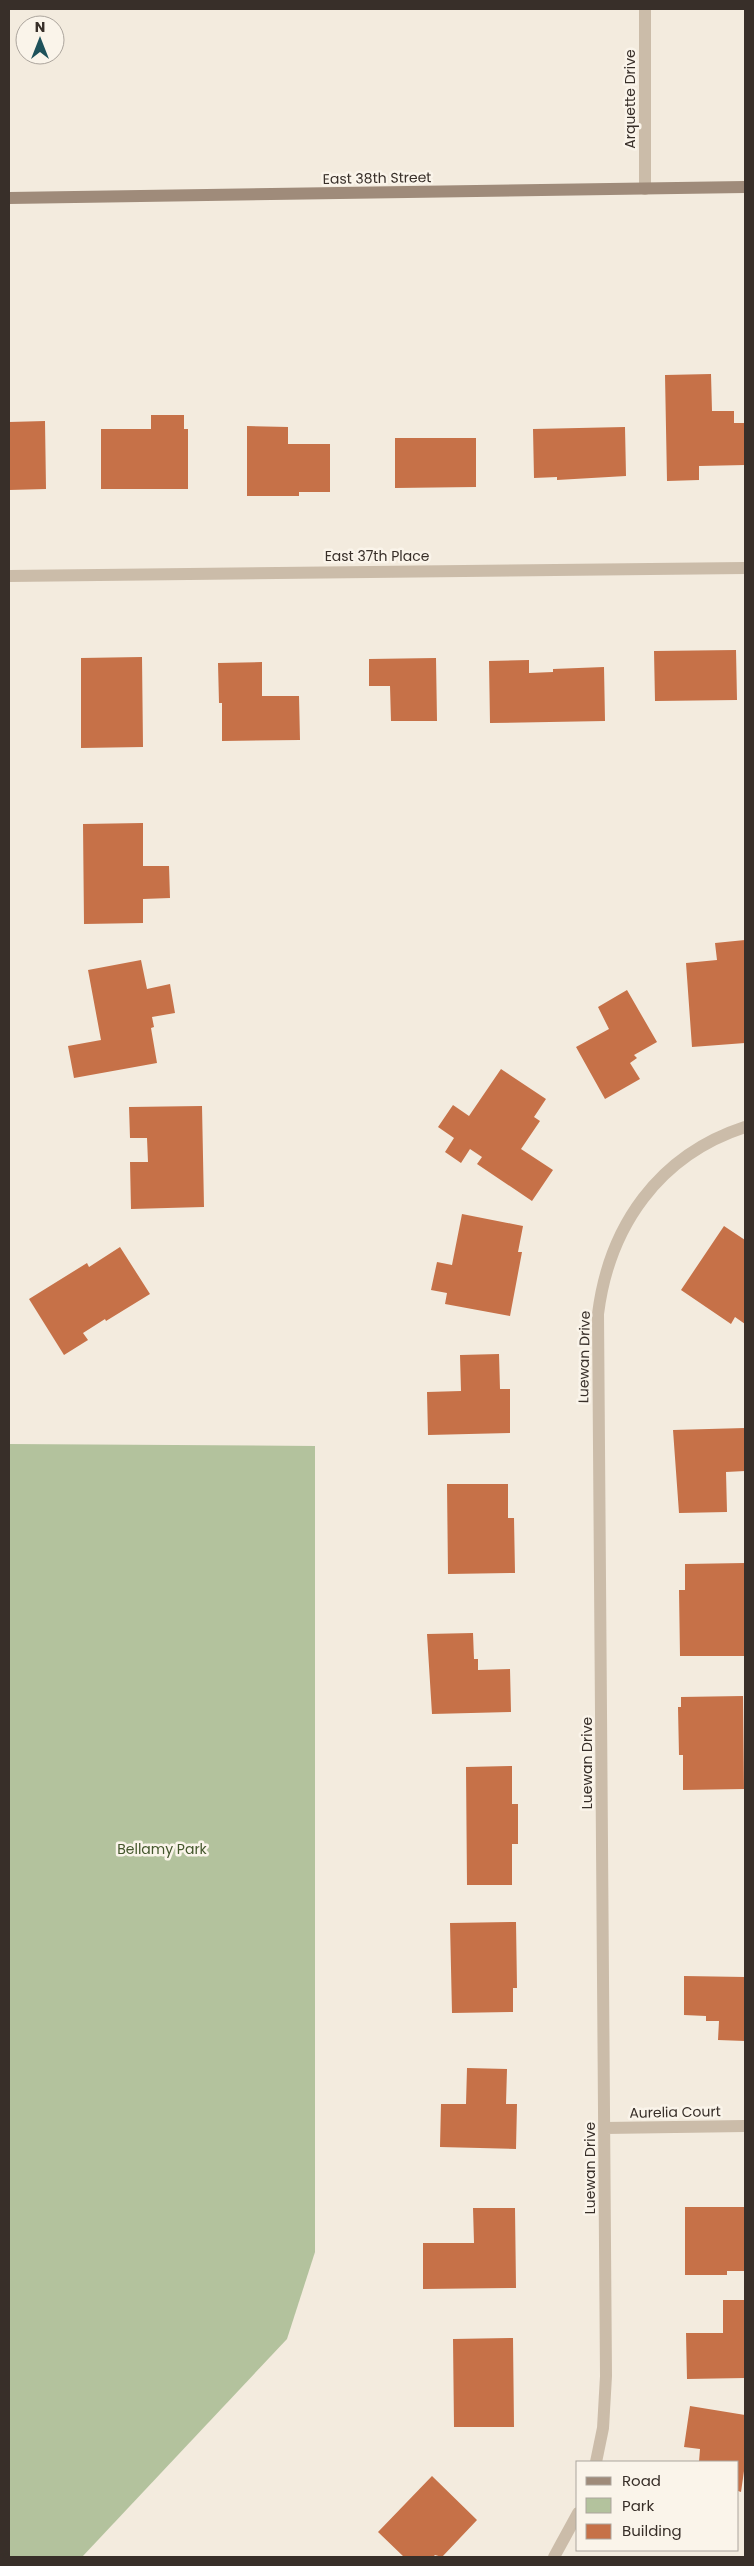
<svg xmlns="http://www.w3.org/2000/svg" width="754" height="2566" font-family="Poppins,sans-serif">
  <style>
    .green { fill: #b3c29d }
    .building { fill: #c67148 }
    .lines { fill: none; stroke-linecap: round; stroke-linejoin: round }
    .street { stroke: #cbbca9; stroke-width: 12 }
    .secondary { stroke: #9f8b7a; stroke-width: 12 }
    .labels { text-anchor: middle; stroke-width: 5; stroke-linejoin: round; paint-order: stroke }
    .street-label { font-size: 14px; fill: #382f29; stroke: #faf4ea }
    .park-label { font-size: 14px; fill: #44572d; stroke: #faf4ea }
  </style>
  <rect width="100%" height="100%" fill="#f3ebde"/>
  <!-- green -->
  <path class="green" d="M9,1444l306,2v806l-28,87 -205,218h-73z"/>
  <!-- building -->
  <path class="building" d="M711,374l1,37h22v12h11v42l-46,1v14l-32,1 -2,-106z
    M151,415h33v14h4v60h-87v-60h50z
    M45,421l1,68 -37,1v-68z
    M247,426l41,1v17h42v48h-31v4h-52z
    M625,427l1,49 -69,4v-3l-23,1 -1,-49z
    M395,438h81v49l-81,1z
    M736,650l1,50 -82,1 -1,-50z
    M142,657l1,90 -62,1v-90z
    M436,658l1,63h-46l-1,-35h-21v-27z
    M529,660v13l24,-1v-3l51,-2 1,54 -115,2 -1,-62z
    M262,662v34h37l1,44 -78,1v-38h-3l-1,-40z
    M143,823v43h26l1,32 -27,1v24l-59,1 -1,-100z
    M745,940v103l-53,4 -6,-84 31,-3 -2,-17z
    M141,960l6,29 23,-5 5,29 -23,4 2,10 -3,1 6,35 -83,15 -6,-32 33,-6 -13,-70z
    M627,990l30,52 -23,13 3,3 -7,5 10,16 -35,20 -29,-52 33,-18 -11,-22z
    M501,1069l45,30 -12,18 6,4 -19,28 32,21 -21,31 -55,-37 5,-7 -12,-8 -9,14 -16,-11 9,-14 -16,-11 15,-22 16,11z
    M202,1106l2,101 -73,2 -1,-47h18l-1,-24h-17l-1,-31z
    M462,1214l61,12 -5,26h4l-12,64 -65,-12 2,-11 -16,-3 6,-28 15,3z
    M724,1226l21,14v84l-10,-7 -4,7 -50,-34z
    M120,1247l30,47 -44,27 -1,-2 -22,14 5,7 -24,15 -35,-56 58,-36 2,4z
    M499,1354l1,35h10v44l-82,2 -1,-43 34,-1 -1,-36z
    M745,1428v43l-19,1 1,40 -48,1 -6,-83z
    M447,1484h61v34h6l1,55 -67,1z
    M745,1563v93h-65l-1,-66h6v-26z
    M473,1633l1,26h4v11l32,-1 1,43 -79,2 -5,-80z
    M743,1696l1,93 -61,1v-35h-4l-1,-48h3v-10z
    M512,1766v38h6v40h-6v41h-45l-1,-118z
    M516,1922l1,66h-4v24l-61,1 -2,-90z
    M684,1976l61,1v64l-27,-1 1,-19h-13v-5l-22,-1z
    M467,2068l40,1 -1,35h11l-1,45 -76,-2 1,-43h25z
    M685,2207h60v64h-18v4h-42z
    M473,2208h42l1,80 -93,1v-46h51z
    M723,2300h22v78l-58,1 -1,-46h37z
    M513,2338l1,89h-60l-1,-88z
    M690,2406l55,9v49l-4,28 -3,-1v-29h-39l1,-13 -16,-2z
    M432,2476l45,44 -35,37 -7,-2 -2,2h-29l-26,-25z"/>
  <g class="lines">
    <!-- street -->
    <path class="street" d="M645,189v-180
      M9,576l736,-8
      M605,2128l140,-2
      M596,2462l7,-34 3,-52 -8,-1062c11,-88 61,-159 147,-187
      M554,2557l24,-44"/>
    <!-- secondary -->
    <path class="secondary" d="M9,198l736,-11"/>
  </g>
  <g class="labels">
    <!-- street labels -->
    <g class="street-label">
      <text transform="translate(630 99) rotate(-90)" y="5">Arquette Drive</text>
      <text transform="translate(377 178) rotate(-1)" y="5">East 38th Street</text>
      <text x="377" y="561">East 37th Place</text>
      <text transform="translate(584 1357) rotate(-89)" y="5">Luewan Drive</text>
      <text transform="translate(587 1763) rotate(-90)" y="5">Luewan Drive</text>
      <text transform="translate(675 2112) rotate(-1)" y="5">Aurelia Court</text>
      <text transform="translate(590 2168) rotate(-90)" y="5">Luewan Drive</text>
    </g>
    <!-- park labels -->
    <g class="park-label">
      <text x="162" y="1854">Bellamy Park</text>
    </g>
  </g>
  <!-- border -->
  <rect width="754" height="2566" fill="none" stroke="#382f29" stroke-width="20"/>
  <!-- legend -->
  <rect x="576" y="2461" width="162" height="90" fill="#faf4ea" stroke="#aca59d"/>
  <rect x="586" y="2477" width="25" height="8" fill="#9f8b7a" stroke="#aca59d"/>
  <text x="622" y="2486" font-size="15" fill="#382f29">Road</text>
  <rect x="586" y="2498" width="25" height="15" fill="#b3c29d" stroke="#aca59d"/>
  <text x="622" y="2511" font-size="15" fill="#382f29">Park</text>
  <rect x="586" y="2524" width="25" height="15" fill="#c67148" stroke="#aca59d"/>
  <text x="622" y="2536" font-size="15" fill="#382f29">Building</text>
  <!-- north arrow -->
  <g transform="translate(40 40)"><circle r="24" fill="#faf4ea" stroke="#aca59d"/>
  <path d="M0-4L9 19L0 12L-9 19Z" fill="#1e515a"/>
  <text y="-8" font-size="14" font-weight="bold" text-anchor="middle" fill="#382f29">N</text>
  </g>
</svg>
